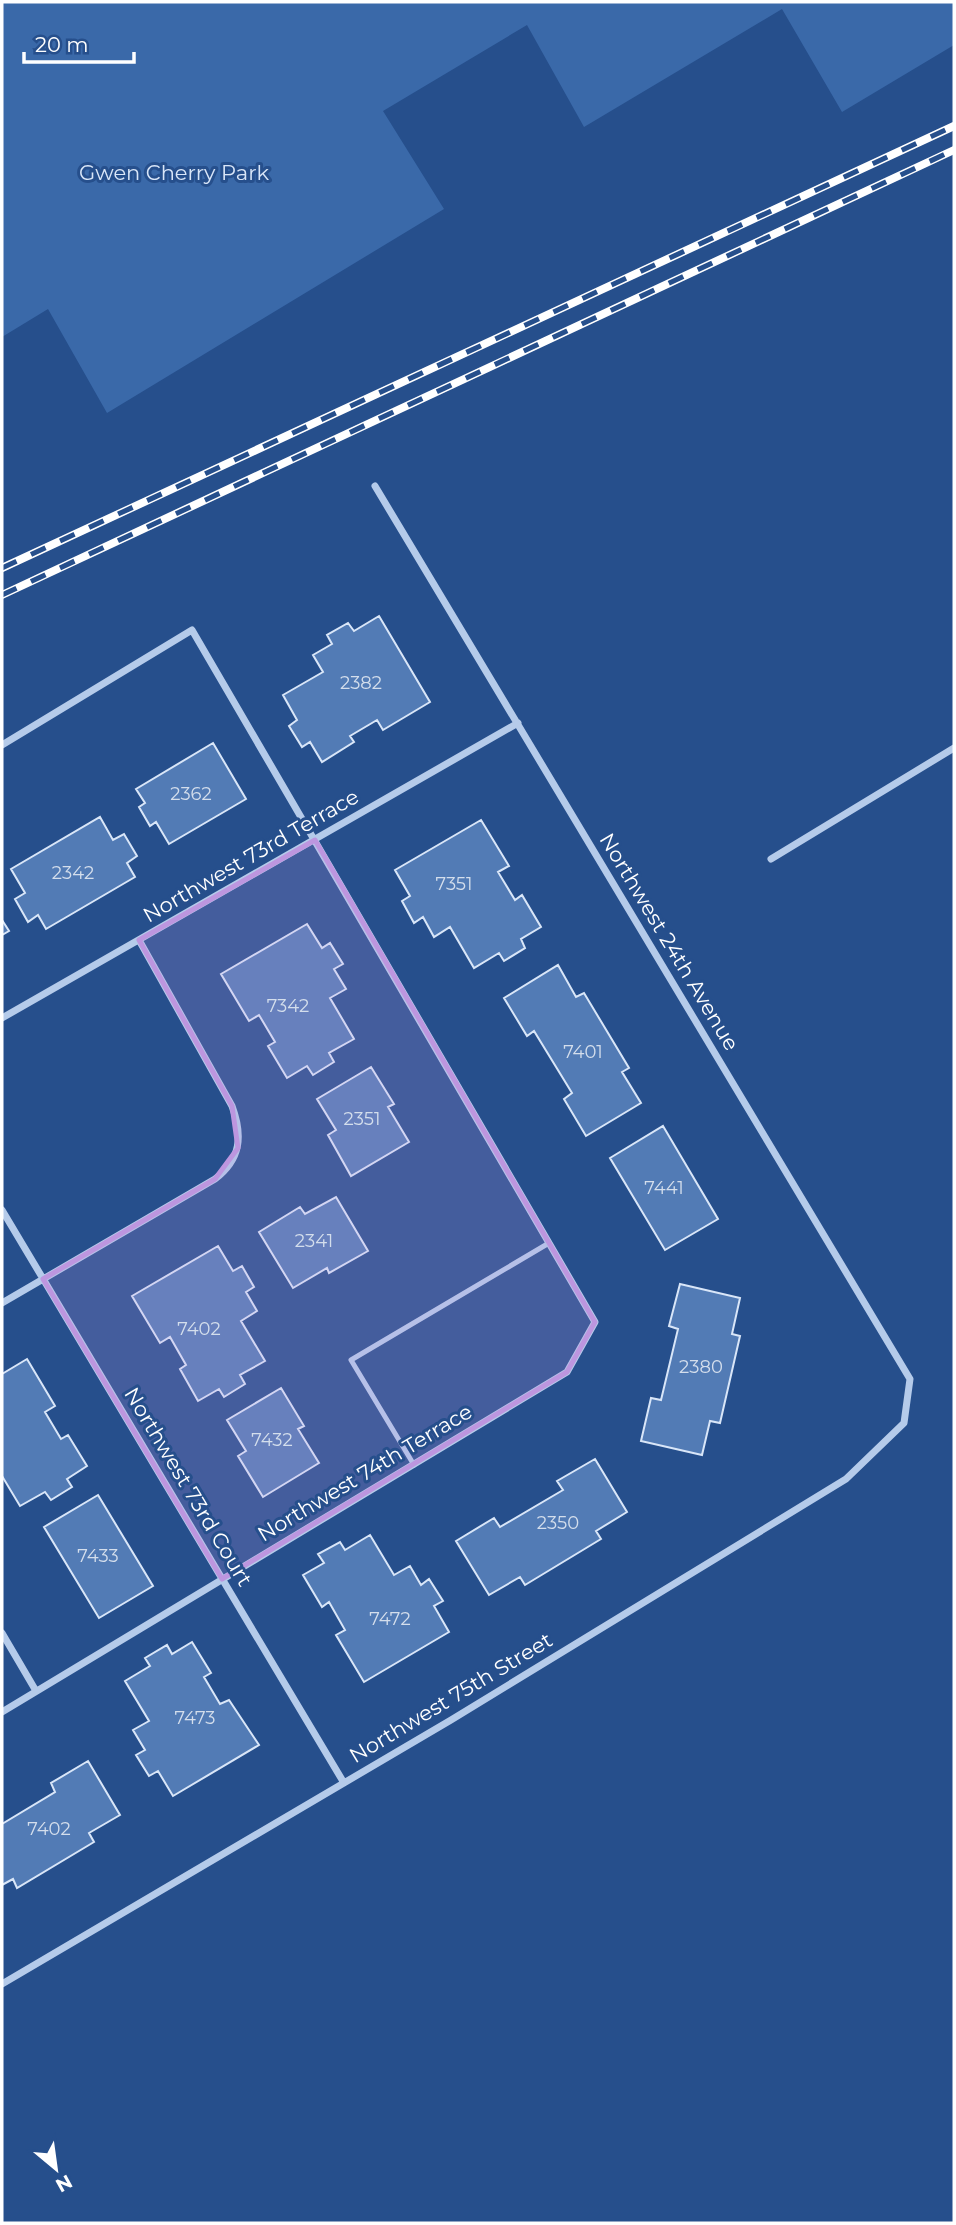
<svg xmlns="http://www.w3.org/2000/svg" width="956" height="2225" font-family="Montserrat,sans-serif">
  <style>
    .green { fill: #3a69a9 }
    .building { fill: #527bb5; stroke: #d9e6f8; stroke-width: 2 }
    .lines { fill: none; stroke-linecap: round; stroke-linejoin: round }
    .service { stroke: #b5cbea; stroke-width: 5 }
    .minor { stroke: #b5cbea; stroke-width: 7 }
    .rail-casing { stroke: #fff; stroke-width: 8 }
    .rail { stroke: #264f8c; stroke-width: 5; stroke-dasharray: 16; stroke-linecap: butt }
    .marked { fill: #bd96df; fill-opacity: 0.2; stroke: #bd96df; stroke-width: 5; stroke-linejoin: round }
    .labels { text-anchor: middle; stroke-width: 6; stroke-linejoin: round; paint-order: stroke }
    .number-label { font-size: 18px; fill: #d4deec }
    .park-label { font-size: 21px; fill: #d9e6f8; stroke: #264f8c }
    .street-label { font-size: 21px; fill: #fff; stroke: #264f8c }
  </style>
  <rect width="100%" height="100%" fill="#264f8c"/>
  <!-- green -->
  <path class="green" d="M2,2h952v43l-112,67 -60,-103 -198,118 -57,-102 -144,86 61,98 -337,204 -59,-104 -46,28z"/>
  <!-- building -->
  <path class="building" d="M379,616l51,86 -47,28 -6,-10 -27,16 4,6 -32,20 -12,-20 -8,5 -13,-21 8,-6 -14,-25 40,-23 -10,-17 19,-11 -5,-9 21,-12 6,8z
    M213,743l33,56 -77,45 -13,-22 -6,4 -11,-19 6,-4 -9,-14z
    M100,817l13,23 11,-6 13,22 -10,7 8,14 -89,52 -8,-14 -10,7 -13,-23 10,-6 -14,-24z
    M481,820l28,46 -11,6 17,28 7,-5 19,32 -20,12 4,9 -21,13 -5,-8 -25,15 -24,-41 -16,10 -11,-20 -9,6 -12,-22 8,-5 -15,-26z
    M2,920l7,11 -7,4z
    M307,924l15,24 8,-5 13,21 -9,5 12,20 -16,9 24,41 -25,14 5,9 -21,13 -6,-9 -20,12 -19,-32 7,-4 -16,-27 -10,6 -28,-47z
    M558,965l18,32 8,-4 45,75 -7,4 19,31 -55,33 -22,-37 8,-6 -38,-62 -7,5 -23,-38z
    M371,1067l23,37 -6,3 21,35 -58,34 -23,-41 8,-5 -19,-31z
    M663,1126l55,93 -53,31 -55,-92z
    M336,1197l32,54 -39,22 -2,-5 -34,20 -34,-56 41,-25 5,7z
    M218,1246l15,25 9,-5 12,21 -8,5 11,19 -16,10 24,40 -25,14 5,9 -21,13 -5,-8 -21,12 -18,-32 6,-4 -16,-28 -10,6 -28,-47z
    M680,1284l60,14 -8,36 8,2 -20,87 -10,-2 -8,34 -61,-14 10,-43 10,2 17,-71 -9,-3z
    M27,1359l28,47 -10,6 16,27 7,-4 19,31 -20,13 5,8 -21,13 -6,-8 -25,14 -18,-30v-102z
    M281,1388l23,38 -6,3 21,34 -56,34 -25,-41 8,-5 -19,-31z
    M595,1459l32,53 -31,19 5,8 -76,46 -5,-8 -31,18 -33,-54 38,-23 6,9 63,-37 -6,-9z
    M98,1495l55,91 -54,32 -55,-91z
    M370,1535l24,40 16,-9 11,19 8,-6 14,22 -9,5 15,26 -85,50 -28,-47 9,-5 -16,-28 -7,5 -19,-32 21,-12 -6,-9 22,-12 5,8z
    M192,1642l19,31 -7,4 16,27 9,-4 30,45 -86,51 -15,-25 -9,5 -13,-21 9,-5 -12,-20 16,-9 -24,-40 25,-15 -5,-8 22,-13 5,9z
    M88,1761l32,54 -31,18 5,9 -77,46 -4,-9 -11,6v-61l53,-32 -4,-9z"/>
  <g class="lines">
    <!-- service -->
    <path class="service" d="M414,1465l-63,-105 198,-117"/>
    <!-- minor -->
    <path class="minor" d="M2,745l190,-115 403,692 -28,50 -565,340
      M771,859l183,-111
      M2,1018l516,-295
      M2,1210l342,573
      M2,1303l213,-124c26,-20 28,-43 17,-73l-93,-166
      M2,1633l34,58
      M2,1984l449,-264 395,-241 58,-56 6,-44 -535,-893"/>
    <!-- rail casing -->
    <g class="rail-casing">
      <path id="rail" d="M2,568l952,-442
        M2,595l952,-445"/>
    </g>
    <!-- rail -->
    <use href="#rail" class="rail"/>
  </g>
  <!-- marked area -->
  <path class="marked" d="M315,840l280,482 -28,50 -345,207 -179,-300 172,-100 23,-31 -6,-42 -93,-166z"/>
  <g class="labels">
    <!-- number labels -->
    <g class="number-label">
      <text x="361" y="689">2382</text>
      <text x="191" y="800">2362</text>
      <text x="73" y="879">2342</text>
      <text x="454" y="890">7351</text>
      <text x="288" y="1012">7342</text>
      <text x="583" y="1058">7401</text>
      <text x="362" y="1125">2351</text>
      <text x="664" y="1194">7441</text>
      <text x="314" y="1247">2341</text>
      <text x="199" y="1335">7402</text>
      <text x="701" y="1373">2380</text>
      <text x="272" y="1446">7432</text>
      <text x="558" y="1529">2350</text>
      <text x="98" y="1562">7433</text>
      <text x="390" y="1625">7472</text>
      <text x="195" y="1724">7473</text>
      <text x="49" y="1835">7402</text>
    </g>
    <!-- park labels -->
    <g class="park-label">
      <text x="174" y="180">Gwen Cherry Park</text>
    </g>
    <!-- street labels -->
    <g class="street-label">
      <text transform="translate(251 856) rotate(-30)" y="7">Northwest 73rd Terrace</text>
      <text transform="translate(669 942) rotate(59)" y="7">Northwest 24th Avenue</text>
      <text transform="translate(365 1473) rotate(-31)" y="7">Northwest 74th Terrace</text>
      <text transform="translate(188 1487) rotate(59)" y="7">Northwest 73rd Court</text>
      <text transform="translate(451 1698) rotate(-31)" y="7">Northwest 75th Street</text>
    </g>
  </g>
  <!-- border -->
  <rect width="956" height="2225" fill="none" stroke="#ffffff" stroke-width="7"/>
  <!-- north arrow -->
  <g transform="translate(56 2169) rotate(151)" stroke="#264f8c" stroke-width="5" paint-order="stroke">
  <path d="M0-5L12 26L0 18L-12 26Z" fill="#ffffff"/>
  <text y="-10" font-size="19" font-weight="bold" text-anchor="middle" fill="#ffffff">N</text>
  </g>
  <!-- scale -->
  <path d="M24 52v10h110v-10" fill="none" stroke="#ffffff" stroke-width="3.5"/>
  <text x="35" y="52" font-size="21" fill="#ffffff" stroke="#264f8c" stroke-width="5" paint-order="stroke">20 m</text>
</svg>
